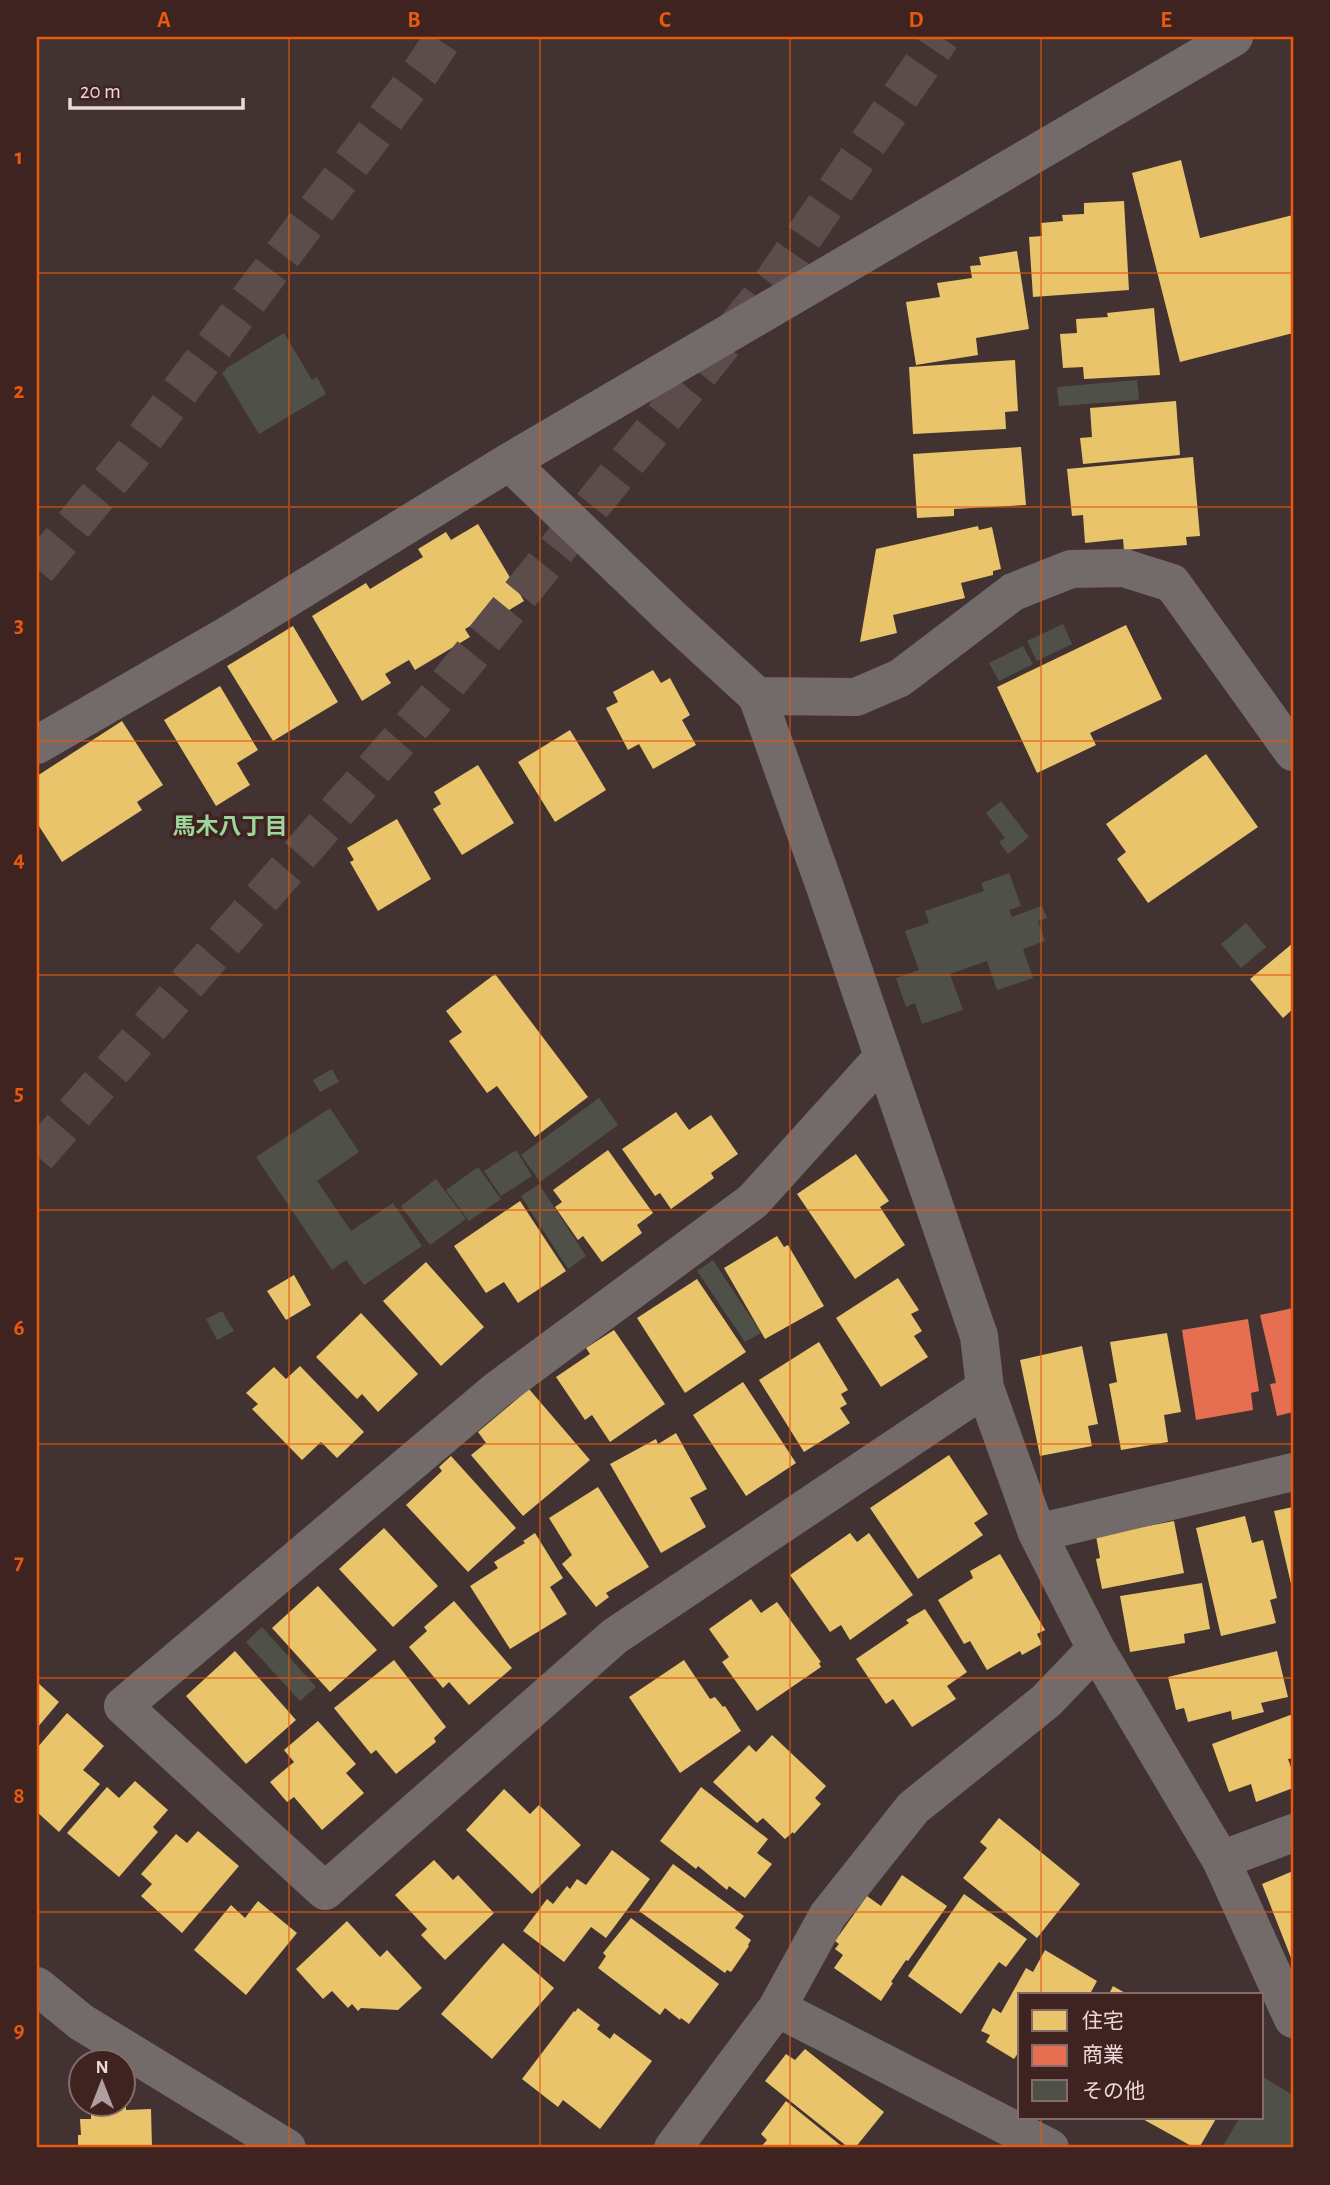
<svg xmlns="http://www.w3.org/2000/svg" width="1330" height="2185" font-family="'Alegreya Sans','Noto Sans JP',sans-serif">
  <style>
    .homes { fill: #e9c46a }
    .shops { fill: #e76f51 }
    .building { fill: #4f5148 }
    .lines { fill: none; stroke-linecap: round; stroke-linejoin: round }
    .highway-tunnel { stroke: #5c4c4b; stroke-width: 38; stroke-dasharray: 38 19; stroke-linecap: butt }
    .minor { stroke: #726b6a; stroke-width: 38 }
    .grid { fill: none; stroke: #e8590c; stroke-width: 2; stroke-opacity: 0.55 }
    .labels { text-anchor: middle; stroke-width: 7; stroke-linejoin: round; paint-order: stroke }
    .neighbourhood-label { font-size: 23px; font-weight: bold; fill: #9cd69c; stroke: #3e2321 }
    .neatline { fill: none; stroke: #e8590c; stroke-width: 2.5 }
    .grid-label { font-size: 23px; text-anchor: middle; font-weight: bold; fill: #e8590c }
  </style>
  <rect width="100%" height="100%" fill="#423332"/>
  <!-- homes -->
  <path class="homes" d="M1181,160l19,78 93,-23v118l-113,29 -48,-189z
    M1124,201l5,89 -96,7 -4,-60 13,-1 -1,-13 22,-2 -1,-6 22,-1v-11z
    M1017,251l12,78 -53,9 2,17 -62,10 -10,-63 34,-5 -3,-14 35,-5 -2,-12 11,-1 -2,-8z
    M1154,308l6,67 -76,4 -1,-12 -20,1 -3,-34 17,-1 -1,-14 32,-2 -1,-4z
    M1015,360l3,51 -13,1 1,17 -93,5 -4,-67z
    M1176,401l4,54 -97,9 -3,-26 12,-1 -2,-29z
    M1021,447l5,58 -72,4v7l-37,2 -4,-64z
    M1193,457l7,79 -14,1 1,8 -63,5 -1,-11 -38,4 -2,-28 -11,1 -5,-47z
    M478,524l46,77 -28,17 -3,-5 -28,16 5,8 -55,33 -6,-10 -24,14 6,9 -29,18 -50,-85 54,-33 4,6 53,-32 -5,-8 28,-17 5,8z
    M978,526l1,4 13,-3 9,42 -8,2v4l-32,8 4,15 -72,17 4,18 -37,9 16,-93z
    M1126,625l36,74 -72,34 6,12 -59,28 -40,-86z
    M293,626l45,76 -65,39 -46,-75z
    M653,670l8,13 9,-5 20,37 -8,5 14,25 -43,24 -14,-25 -11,6 -22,-42 12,-6 -5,-10z
    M220,686l38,64 -21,13 13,22 -34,21 -52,-86z
    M122,721l41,64 -26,17 5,8 -80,52 -25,-39v-47z
    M570,730l36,60 -51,32 -37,-60z
    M1206,754l52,73 -110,76 -31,-44 9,-7 -20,-28z
    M478,765l36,58 -52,32 -29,-46 8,-5 -7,-12z
    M397,819l34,60 -53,32 -28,-49 4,-2 -7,-12z
    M1293,943v66l-10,9 -33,-39z
    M495,974l93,123 -53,40 -38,-51 -10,7 -38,-52 13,-9 -16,-21z
    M676,1112l13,18 22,-15 27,39 -27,19 3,5 -43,31 -11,-16 -5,3 -33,-47z
    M608,1150l45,63 -16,12 5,8 -40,29 -19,-26 -5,4 -23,-33 7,-5 -9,-12z
    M856,1154l33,47 -9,6 25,38 -50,34 -58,-85z
    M520,1201l46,70 -48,32 -14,-21 -18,11 -32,-47z
    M777,1236l7,11 4,-2 36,61 -59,33 -41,-71z
    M426,1262l58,65 -43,39 -58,-65z
    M294,1275l17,30 -25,15 -19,-29z
    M898,1278l21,32 -8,4 11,17 -8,5 14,21 -47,30 -45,-69z
    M697,1279l49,73 -61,41 -48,-75z
    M361,1313l57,61 -40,38 -16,-18 -5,5 -41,-42z
    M614,1330l51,74 -55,38 -18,-27 -7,5 -29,-43 34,-23 -4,-6z
    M1167,1333l14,79 -17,3 4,27 -47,8 -12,-66 8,-2 -7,-40z
    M819,1342l29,48 -7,4 6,10 -7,4 10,15 -46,29 -45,-72z
    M1082,1346l16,78 -10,2 4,20 -52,10 -20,-96z
    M300,1366l64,66 -27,26 -16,-16 -19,18 -50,-51 6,-5 -12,-11 28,-26 12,12z
    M743,1382l53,81 -50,33 -53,-81z
    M529,1389l61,71 -67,56 -52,-61 15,-12 -8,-11z
    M676,1433l31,56 -17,9 16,29 -45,26 -51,-89 46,-25 2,5z
    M949,1455l39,59 -14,9 9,12 -65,44 -48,-71z
    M451,1456l65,72 -48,44 -62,-67 36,-34 -3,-4z
    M598,1487l51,80 -43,26 3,4 -13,10 -34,-43 10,-9 -23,-37z
    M1293,1507v81h-1l-18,-77z
    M1245,1516l7,27 11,-3 14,58 -7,2 6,23 -55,13 -25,-108z
    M1174,1521l10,52 -82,16 -6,-30 4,-1 -4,-22z
    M384,1528l54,58 -45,41 -54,-58z
    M535,1533l28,45 -13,9 17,27 -57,35 -40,-63 28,-18 -4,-6 31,-19 -2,-2z
    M850,1533l7,9 12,-9 44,62 -63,45 -9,-15 -11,7 -40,-57z
    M1000,1554l45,76 -8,4 5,10 -20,11 -2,-4 -33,19 -17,-29 -6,3 -26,-44 35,-22 -3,-7z
    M1202,1583l8,46 -26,5 1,9 -55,9 -10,-56z
    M318,1586l59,64 -47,42 -58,-64z
    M751,1599l10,14 16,-11 44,60 -2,1 2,4 -64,44 -35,-49 7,-5 -20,-28z
    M454,1601l58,67 -43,37 -20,-23 -6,6 -34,-41 18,-16 -3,-4z
    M925,1609l42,63 -20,14 9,13 -44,28 -19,-28 -7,5 -30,-45 53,-36 -3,-3z
    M235,1651l61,69 -50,44 -60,-68z
    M1277,1651l11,46 -27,6 3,9 -32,8 -1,-9 -43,11 -4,-14 -8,2 -8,-33z
    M394,1660l52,67 -12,11 2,4 -40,32 -20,-24 -5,4 -37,-46z
    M684,1660l26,39 5,-2 8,10 2,-1 16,25 -61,42 -51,-76z
    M37,1682l22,20 -22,26z
    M67,1713l37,33 -21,24 17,14 -41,48 -22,-20v-64z
    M1293,1714v44l-5,1 5,14v15l-37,14 -5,-18 -22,8 -17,-48z
    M318,1721l38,43 -10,9 18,20 -42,37 -28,-33 -7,5 -17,-20 24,-20 -10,-12z
    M772,1735l54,51 -11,12 6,6 -27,30 -1,-2 -8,7 -22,-21 -6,5 -44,-41 36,-37 7,7z
    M135,1781l33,29 -15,17 5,5 -39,45 -52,-44 40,-46 12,11z
    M701,1787l67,52 -11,14 15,11 -27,34 -16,-12 -2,4 -29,-24 -2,3 -36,-28z
    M504,1789l26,25 9,-9 42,40 -49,49 -66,-64z
    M999,1818l81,66 -43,54 -74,-60 24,-30 -7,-6z
    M198,1831l41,35 -57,67 -41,-37 11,-12 -11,-10 35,-40 11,9z
    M612,1850l38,29 -44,59 -15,-11 -27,35 -41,-31 24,-32 6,5 14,-18 3,3 7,-10 9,6z
    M434,1860l19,20 5,-5 36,38 -49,47 -24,-25 6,-6 -32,-34z
    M673,1864l71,52 -9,12 16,12 -3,5 1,1 -18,26 -4,-2 -2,3 -86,-62z
    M1293,1871v92l-31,-79z
    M902,1875l45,31 -39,55 -2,-1 -15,22 2,1 -12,18 -47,-33 9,-13 -8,-6 4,-5 -4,-3 32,-45 14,10z
    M964,1894l63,45 -21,28 -7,-5 -38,52 -53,-38z
    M258,1901l39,32 -51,62 -52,-45 37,-45 14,13z
    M631,1918l88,66 -30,40 -8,-6 -1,2 -15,-12 -5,7 -62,-47 8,-12 -3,-3z
    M347,1921l33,36 7,-7 35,38 -24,22 -37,-2 -3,3 -6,-7 -4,4 -16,-17 -9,8 -27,-30z
    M503,1943l51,45 -62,71 -51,-45z
    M1045,1950l52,31 -7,13h-70v56l-6,9 -28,-17 4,-7 -9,-4 12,-23 8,5 25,-45 7,4z
    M1113,1986l14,8h-18z
    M578,2008l22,17 -3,4 13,10 4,-6 38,28 -52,68 -37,-29 -5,7 -36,-28 52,-68 1,1z
    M805,2049l79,63 -29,36h-6l-84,-67 21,-27 9,6z
    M786,2101l58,47h-84l7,-8 -6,-6z
    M122,2103h4v7l25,-1 1,39h-74v-13h3l-1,-16h11v-15h31z
    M1139,2117h78l-18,31h-4z"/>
  <!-- shops -->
  <path class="shops" d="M1293,1308v104l-16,4 -7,-32 6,-1 -16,-68z
    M1248,1319l11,72 -8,2 2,17 -57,10 -14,-90z"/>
  <!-- building -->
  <path class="building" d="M284,333l28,47 5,-3 9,17 -67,40 -37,-61 4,-3 -1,-1z
    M1137,380l2,20 -80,6 -2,-19z
    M1063,624l9,20 -35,17 -10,-20z
    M1023,646l10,18 -34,17 -10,-18z
    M1001,801l28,36 -21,17 -9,-12 6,-4 -19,-25z
    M1009,873l12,33 -12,4 3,7 30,-11 5,12 -9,3 7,20 -22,8 10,29 -36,12 -10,-29 -37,13 13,36 -41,14 -7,-21 -9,4 -10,-29 23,-8 -14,-39 24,-8 -4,-12 59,-20 -3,-8z
    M1246,923l20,24 -25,21 -20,-24z
    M332,1069l7,13 -19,10 -7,-12z
    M599,1098l19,27 -78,57 -19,-27z
    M330,1108l29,44 -42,29 34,50 42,-28 29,43 -58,39 -18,-25 -14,10 -76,-113z
    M516,1150l16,26 -31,20 -17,-25z
    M478,1167l23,32 -32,22 -23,-31z
    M436,1179l30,40 -36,26 -29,-39z
    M539,1184l47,72 -18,13 -47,-73z
    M713,1260l48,73 -16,9 -48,-71z
    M222,1311l12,20 -17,9 -11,-21z
    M262,1627l54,60 -16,14 -54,-59z
    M1263,2077l30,18v53h-71l18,-31h22z"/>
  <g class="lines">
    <!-- highway-tunnel -->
    <path class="highway-tunnel" d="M37,569l93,-112 292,-387 22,-33
      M37,1156l404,-464 331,-409 169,-246"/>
    <!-- minor -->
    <path class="minor" d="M509,462l164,157 84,77 68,191 154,449 6,52 52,145 59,116 125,211 72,-27
      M757,696l99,1 44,-19 113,-86 58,-23 53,-1 48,15 121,169
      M37,745l191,-110 281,-173 725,-425
      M883,1057l-130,144 -256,189 -374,316 202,185 290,-255 370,-248
      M1037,1533l256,-61
      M1221,1860l72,159
      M37,1986l44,36 206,126
      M777,2008l273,140
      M673,2148l104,-140 51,-93 85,-107 133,-107 50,-52"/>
  </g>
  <!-- grid -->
  <path class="grid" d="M289,37v2111M540,37v2111M790,37v2111M1041,37v1957M37,273h1256M37,507h1256M37,741h1256M37,975h1256M37,1210h1256M37,1444h1256M37,1678h1256M37,1912h1256M1041,2117v31"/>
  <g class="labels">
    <!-- neighbourhood labels -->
    <g class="neighbourhood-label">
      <text x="230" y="834">馬木八丁目</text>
    </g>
  </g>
  <!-- border -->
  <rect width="1330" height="2185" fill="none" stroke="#3e2321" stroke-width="77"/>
  <!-- legend -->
  <rect x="1018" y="1993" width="245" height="126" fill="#3e2321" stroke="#846c6a" stroke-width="2"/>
  <rect x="1032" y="2010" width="35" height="21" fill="#e9c46a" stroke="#846c6a" stroke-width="2"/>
  <text x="1082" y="2028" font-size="21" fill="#ecd9d8">住宅</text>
  <rect x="1032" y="2045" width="35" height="21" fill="#e76f51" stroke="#846c6a" stroke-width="2"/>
  <text x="1082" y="2062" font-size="21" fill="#ecd9d8">商業</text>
  <rect x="1032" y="2080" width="35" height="21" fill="#4f5148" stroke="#846c6a" stroke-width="2"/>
  <text x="1082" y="2098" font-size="21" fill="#ecd9d8">その他</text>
  <!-- north arrow -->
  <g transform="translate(102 2083)"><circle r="33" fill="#3e2321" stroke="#846c6a" stroke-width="2"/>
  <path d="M0-5L12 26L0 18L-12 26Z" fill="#b09f9e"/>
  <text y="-10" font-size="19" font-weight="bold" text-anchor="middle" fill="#ecd9d8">N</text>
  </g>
  <!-- scale -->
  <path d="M70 98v10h173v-10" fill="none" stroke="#ecd9d8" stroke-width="3.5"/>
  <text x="80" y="98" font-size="21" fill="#ecd9d8" stroke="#3e2321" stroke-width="5" paint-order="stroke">20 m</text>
  <rect x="38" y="38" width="1254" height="2108" class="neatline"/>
  <g class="grid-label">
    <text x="164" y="27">A</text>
    <text x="414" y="27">B</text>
    <text x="665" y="27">C</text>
    <text x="916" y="27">D</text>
    <text x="1166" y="27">E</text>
    <text x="19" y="164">1</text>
    <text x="19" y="398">2</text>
    <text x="19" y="632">3</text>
    <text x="19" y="866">4</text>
    <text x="19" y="1100">5</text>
    <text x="19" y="1335">6</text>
    <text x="19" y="1569">7</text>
    <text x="19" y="1803">8</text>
    <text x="19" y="2037">9</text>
  </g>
</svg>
